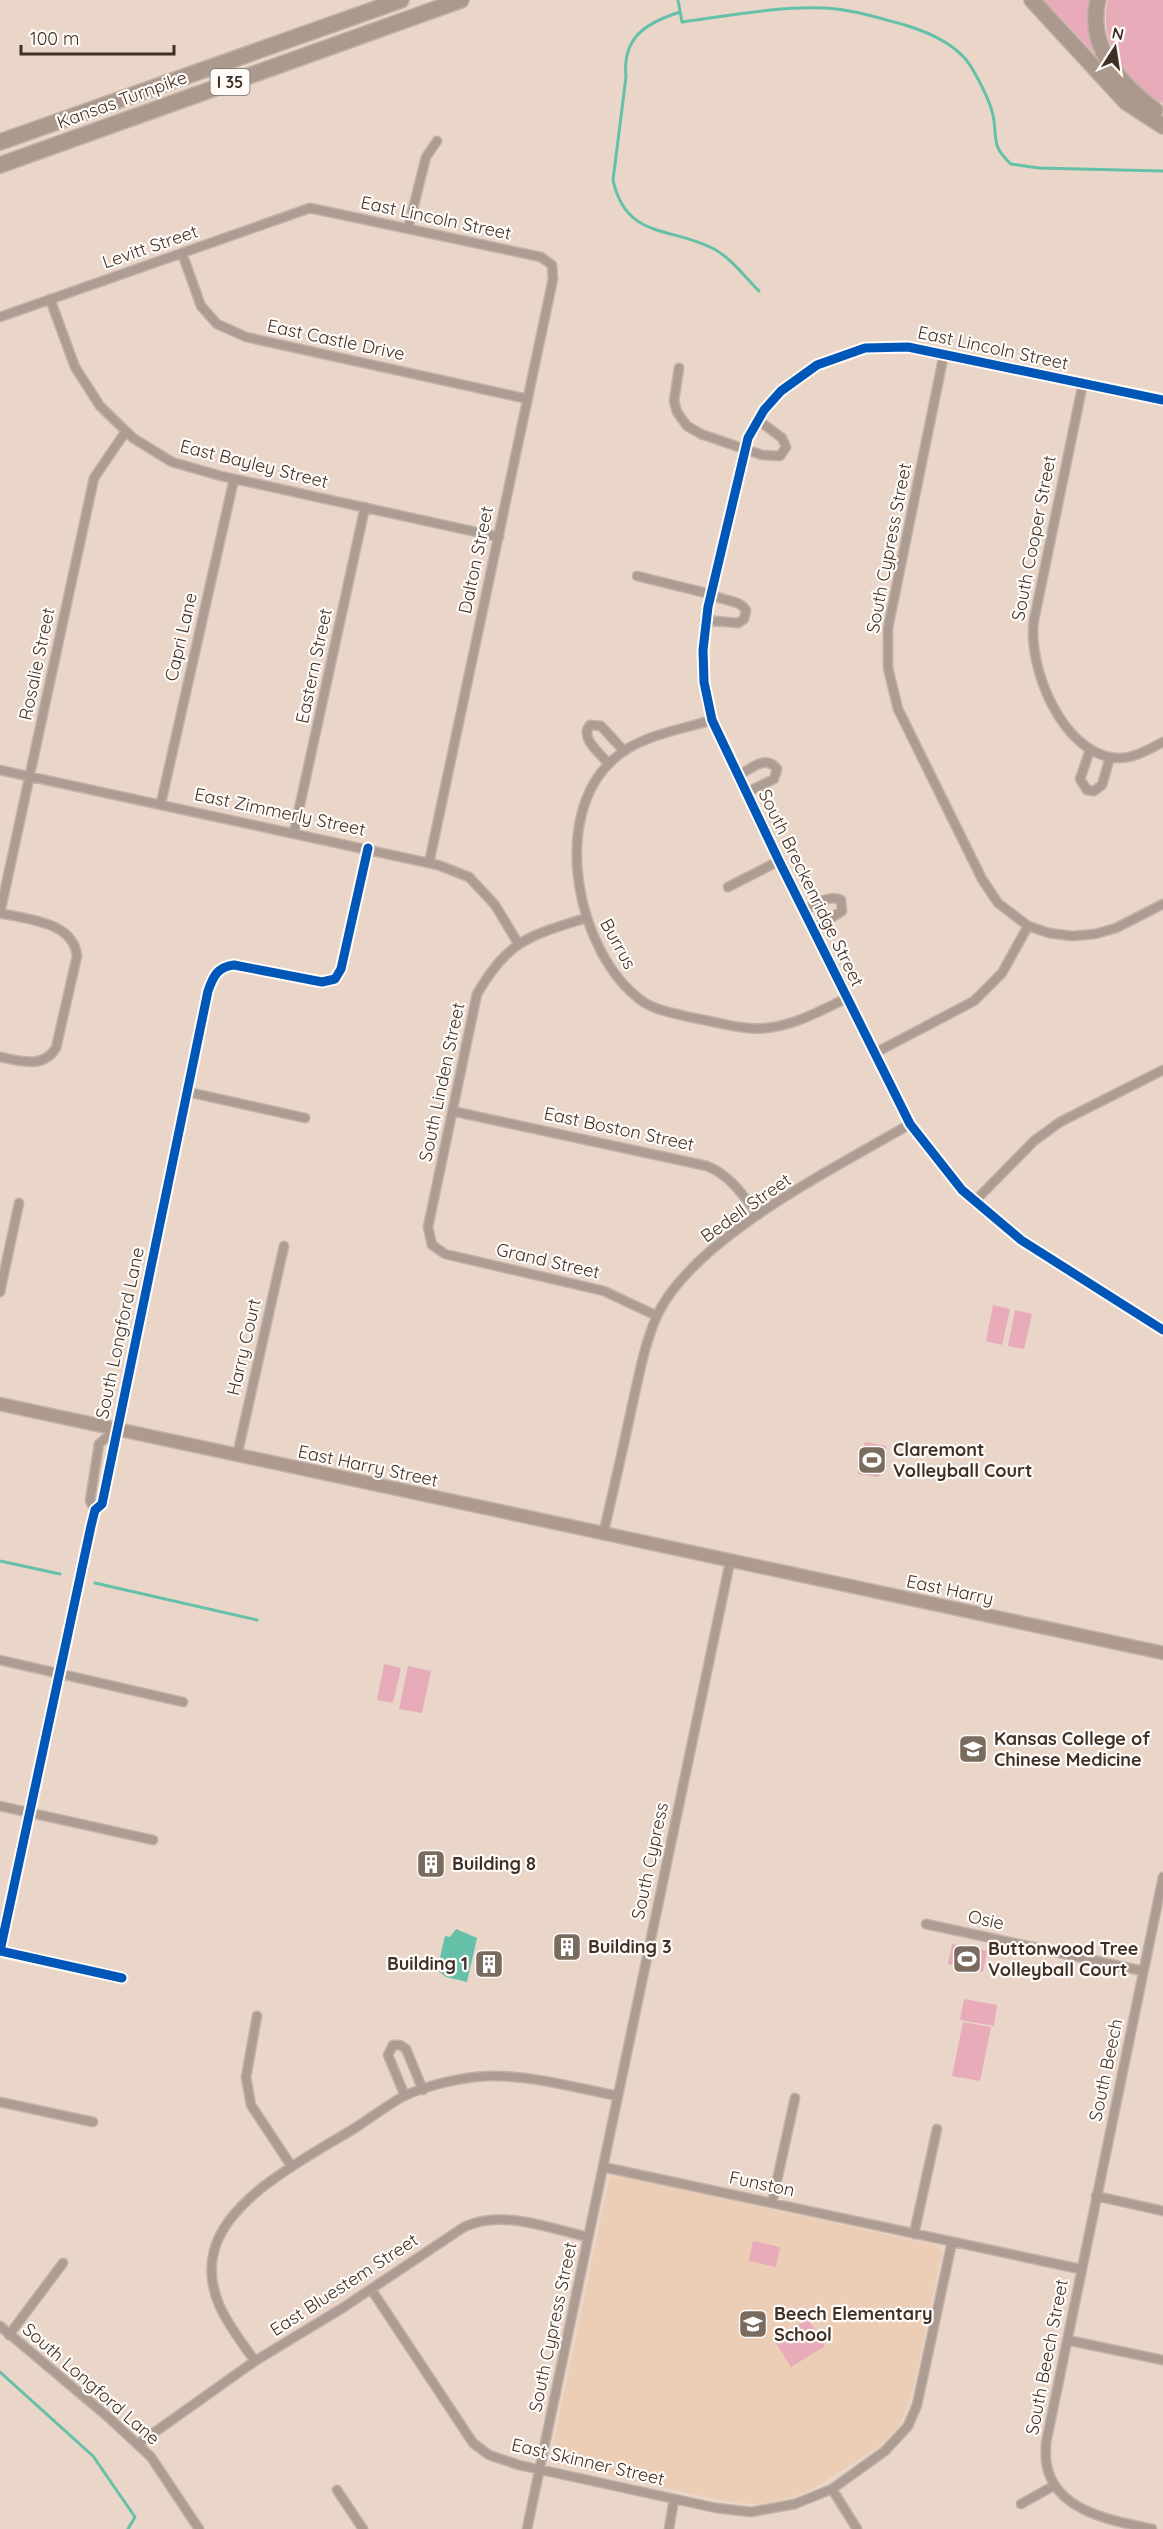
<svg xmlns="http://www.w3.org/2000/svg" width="1163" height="2529" font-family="Quicksand,sans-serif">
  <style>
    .built { fill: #eccdb6 }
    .green { fill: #e7abba }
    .water { fill: #65c0a8 }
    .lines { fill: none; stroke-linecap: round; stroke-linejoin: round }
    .stream { stroke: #65c0a8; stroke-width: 3 }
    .street-casing { stroke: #c1b2a7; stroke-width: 11 }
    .secondary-casing { stroke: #c1b2a7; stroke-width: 15 }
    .highway-casing { stroke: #c1b2a7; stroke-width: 18 }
    .street { stroke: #ad9c92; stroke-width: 8 }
    .secondary { stroke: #ad9a8c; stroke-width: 12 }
    .highway { stroke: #aa998c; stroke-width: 15 }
    .cycleway-casing { stroke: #fffbf8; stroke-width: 13 }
    .cycleway { stroke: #0057b8; stroke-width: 9 }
    .labels { text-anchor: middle; stroke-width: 4.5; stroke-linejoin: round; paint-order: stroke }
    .shield { fill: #fffbf8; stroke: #796e66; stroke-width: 1.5 }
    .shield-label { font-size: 16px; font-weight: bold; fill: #3f3127 }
    .street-label { font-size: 18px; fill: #3f3127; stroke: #fffbf8 }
    .poi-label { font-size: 18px; font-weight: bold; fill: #3f3127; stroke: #fffbf8; text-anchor: start }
  </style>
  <rect width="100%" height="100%" fill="#e9d6c8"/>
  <!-- built -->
  <path class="built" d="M619,2176l316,69 5,4 2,4 -30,141 -13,32 -11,12 -13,11 -66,42 -41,14 -40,-3 -174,-39 -3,-8 58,-274 3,-4z"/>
  <!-- green -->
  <path class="green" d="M1044,0h47l13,64z
    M1108,0h55v103c-38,-17 -65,-62 -55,-103z
    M993,1305l17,4 -8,36 -16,-4z
    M1015,1310l17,4 -8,35 -16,-3z
    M865,1442l21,4 -7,31 -21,-3z
    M384,1664l17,4 -8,35 -16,-3z
    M408,1666l23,5 -9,42 -23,-4z
    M952,1944l35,7 -4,21 -35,-8z
    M964,1999l33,6 -3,21 -34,-6z
    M963,2022l28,5 -11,54 -28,-5z
    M753,2241l27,6 -4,20 -27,-6z
    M808,2319l17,27 -34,21 -17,-27z"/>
  <!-- water -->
  <path class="water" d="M456,1929l21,9 -10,44 -21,-5 -9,-7 8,-34 5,1z"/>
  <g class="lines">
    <!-- stream -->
    <path class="stream" d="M678,0l4,22c47,-6 95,-16 142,-14 27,1 55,10 81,17 23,7 51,19 65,40 9,15 19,33 23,50 5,24 -3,30 18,49l28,4 124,3
      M680,12c-34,11 -58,25 -54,65l-13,103c13,60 58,46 101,69 17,9 31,28 45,42
      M0,1561l60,13
      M95,1583l162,37
      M0,2372l93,84 42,61 -7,12"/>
    <!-- street casing -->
    <g class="street-casing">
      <path id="street" d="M408,229l18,-72 11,-16
        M182,253l19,53 16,18 29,13 282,62
        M50,299l25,68 25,39 33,32 39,24 49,14 278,61
        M0,317l310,-109 231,49 11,8 1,14 -124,584
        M944,354l-56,274v40l10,41 84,170 16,24 30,23 21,7 23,3 23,-2 21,-6 47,-24
        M679,368l-5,33 3,11 10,14 14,8 61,21 18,1 6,-9 -4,-9 -24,-18
        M1083,383l-49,237c-7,46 28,134 82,138 17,1 32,-8 47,-16
        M1163,400l-255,-53 -43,1 -48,17 -36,26 -17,19 -16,28 -40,169 -5,43 1,32 8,38 67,141 131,263 52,66 59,50 142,90
        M637,576l73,18c11,7 29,5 36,16l-2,9 -6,4 -33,-3
        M712,720c-32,10 -71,15 -97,38 -67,57 -38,196 27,243 14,10 36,13 52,17 18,3 36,9 54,10 35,4 68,-15 99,-30
        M1090,750l-10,29 7,11 7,1 8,-6 8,-28
        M609,764c-9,-11 -30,-26 -19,-39l11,1 23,25
        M0,770l438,95 31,12 26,28 23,38
        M738,776c12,-7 28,-22 39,-7l-3,10 -28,14
        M161,803l73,-324
        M294,832l71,-325
        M728,887l51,-26
        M804,911c11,-6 24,-17 37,-11l1,11 -29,18
        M0,913l94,-435 32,-47
        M0,913c28,7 73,8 77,43l-21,92c-13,21 -36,13 -56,9
        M586,918c-57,18 -78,22 -109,76l-49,233 4,18 13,9 159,37 53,25
        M875,1053l99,-52 28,-28 26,-47
        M188,1092l117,26
        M452,1111l255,55c24,10 36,29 51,49
        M974,1202l60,-61 26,-19 103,-52
        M0,1292l19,-89
        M237,1456l47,-210
        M95,1510l-5,-9 9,-57 17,-15
        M603,1535c10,-43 20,-86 29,-129 7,-30 12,-60 24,-88 35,-80 180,-150 254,-194
        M0,1660l183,42
        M0,1806l153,34
        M926,1924l217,47
        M122,1978l-122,-27 91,-425 4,-16 7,-6 106,-513c5,-14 9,-24 26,-26l88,17 13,-3 6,-10 27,-121
        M257,2016l-11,61 5,28 41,62
        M405,2096l-17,-41 5,-10h7l6,4 17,41
        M0,2102l93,20
        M603,2167l477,102
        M1096,2196l67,15
        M772,2203l23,-105
        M914,2234l23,-105
        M371,2289l102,154 16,12 30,10 197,43 35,4 44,-8 37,-15 53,-38 23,-25 9,-21 35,-163
        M0,2326l108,91 43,40 48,72
        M9,2335l54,-72
        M1067,2340l96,20
        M255,2361c-24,-33 -52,-67 -41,-110 14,-55 96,-95 141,-123 16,-10 32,-23 49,-32 24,-11 58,-19 84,-20 44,-1 88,12 130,20
        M138,2444l117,-83 89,-54 120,-80c39,-18 84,1 124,10
        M832,2489l25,40
        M337,2490l26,39
        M1021,2504l34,-19
        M527,2529l203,-967
        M669,2529l5,-30
        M1152,2529c-38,-8 -96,-17 -105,-63 -2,-7 -1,-16 -1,-23l117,-566"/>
    </g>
    <!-- secondary casing -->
    <g class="secondary-casing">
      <path id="secondary" d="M0,1404l1163,249"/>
    </g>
    <!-- highway casing -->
    <g class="highway-casing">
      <path id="highway" d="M1032,0l94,102 37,24
        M1098,0c-12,46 23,85 57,110
        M0,142l401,-142
        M0,165l461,-165"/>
    </g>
    <!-- street -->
    <use href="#street" class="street"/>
    <!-- secondary -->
    <use href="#secondary" class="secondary"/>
    <!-- highway -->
    <use href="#highway" class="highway"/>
    <!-- cycleway casing -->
    <g class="cycleway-casing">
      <path id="cycleway" d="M1163,400l-255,-53 -43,1 -48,17 -36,26 -17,19 -16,28 -40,169 -5,43 1,32 8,38 67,141 131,263 52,66 59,50 142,90
        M122,1978l-122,-27 91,-425 4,-16 7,-6 106,-513c5,-14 9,-24 26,-26l88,17 13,-3 6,-10 27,-121"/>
    </g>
    <!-- cycleway -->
    <use href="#cycleway" class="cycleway"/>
  </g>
  <!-- icons -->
  <defs>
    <g id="stadium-square" transform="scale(1.5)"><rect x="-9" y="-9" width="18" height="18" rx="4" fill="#7a6b5f" stroke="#fffbf8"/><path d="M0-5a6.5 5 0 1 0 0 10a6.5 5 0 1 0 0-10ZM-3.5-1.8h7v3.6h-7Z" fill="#fff"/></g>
    <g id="school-square" transform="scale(1.5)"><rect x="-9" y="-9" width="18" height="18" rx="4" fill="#7a6b5f" stroke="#fffbf8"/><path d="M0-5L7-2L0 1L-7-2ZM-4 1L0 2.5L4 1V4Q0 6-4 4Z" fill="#fff"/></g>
    <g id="building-square" transform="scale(1.5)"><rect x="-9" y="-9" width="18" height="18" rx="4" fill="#7a6b5f" stroke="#fffbf8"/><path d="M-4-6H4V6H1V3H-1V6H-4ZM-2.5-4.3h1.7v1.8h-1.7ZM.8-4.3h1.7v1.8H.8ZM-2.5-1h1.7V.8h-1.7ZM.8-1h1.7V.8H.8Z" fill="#fff"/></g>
  </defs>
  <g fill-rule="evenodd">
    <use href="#stadium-square" x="872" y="1460"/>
    <use href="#school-square" x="973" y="1749"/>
    <use href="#building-square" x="431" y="1864"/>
    <use href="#building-square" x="567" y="1947"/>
    <use href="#stadium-square" x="967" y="1959"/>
    <use href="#building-square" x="489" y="1964"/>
    <use href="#school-square" x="753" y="2324"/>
  </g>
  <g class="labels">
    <!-- shield labels -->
    <rect class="shield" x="210.5" y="69" width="39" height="26" rx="4.5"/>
    <g class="shield-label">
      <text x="230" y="88">I 35</text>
    </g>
    <!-- street labels -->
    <g class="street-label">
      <text transform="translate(122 100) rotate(-20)" y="6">Kansas Turnpike</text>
      <text transform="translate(436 218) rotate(12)" y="6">East Lincoln Street</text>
      <text transform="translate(150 247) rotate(-19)" y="6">Levitt Street</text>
      <text transform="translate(336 340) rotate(12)" y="6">East Castle Drive</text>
      <text transform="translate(993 348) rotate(12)" y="6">East Lincoln Street</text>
      <text transform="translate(254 464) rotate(14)" y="6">East Bayley Street</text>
      <text transform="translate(1034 538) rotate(-79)" y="6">South Cooper Street</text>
      <text transform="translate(889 548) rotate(-79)" y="6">South Cypress Street</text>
      <text transform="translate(476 560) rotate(-78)" y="6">Dalton Street</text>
      <text transform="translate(181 637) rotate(-77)" y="6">Capri Lane</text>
      <text transform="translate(37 664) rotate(-78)" y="6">Rosalie Street</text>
      <text transform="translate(314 666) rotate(-78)" y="6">Eastern Street</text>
      <text transform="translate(280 812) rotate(12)" y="6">East Zimmerly Street</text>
      <text transform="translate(811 888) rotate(64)" y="6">South Breckenridge Street</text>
      <text transform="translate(618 944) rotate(61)" y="6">Burrus</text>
      <text transform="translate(442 1082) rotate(-78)" y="6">South Linden Street</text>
      <text transform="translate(619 1129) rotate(12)" y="6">East Boston Street</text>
      <text transform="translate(746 1208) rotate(-35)" y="6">Bedell Street</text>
      <text transform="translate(548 1261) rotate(13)" y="6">Grand Street</text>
      <text transform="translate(120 1333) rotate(-78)" y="6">South Longford Lane</text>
      <text transform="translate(244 1347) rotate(-77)" y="6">Harry Court</text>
      <text transform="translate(368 1466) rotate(12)" y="6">East Harry Street</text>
      <text transform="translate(950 1590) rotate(12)" y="6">East Harry</text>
      <text transform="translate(650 1861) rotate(-78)" y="6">South Cypress</text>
      <text transform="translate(986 1920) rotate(12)" y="6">Osie</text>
      <text transform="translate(1106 2070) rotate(-78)" y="6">South Beech</text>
      <text transform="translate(762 2184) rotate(12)" y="6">Funston</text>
      <text transform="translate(344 2285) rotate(-33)" y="6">East Bluestem Street</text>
      <text transform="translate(553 2327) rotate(-78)" y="6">South Cypress Street</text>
      <text transform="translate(1047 2357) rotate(-79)" y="6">South Beech Street</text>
      <text transform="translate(91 2384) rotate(41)" y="6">South Longford Lane</text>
      <text transform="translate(588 2462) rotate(13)" y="6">East Skinner Street</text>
    </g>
    <!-- poi labels -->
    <g class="poi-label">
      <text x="893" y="1456">Claremont<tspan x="893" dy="21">Volleyball Court</tspan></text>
      <text x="994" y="1745">Kansas College of<tspan x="994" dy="21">Chinese Medicine</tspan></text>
      <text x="452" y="1870">Building 8</text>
      <text x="588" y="1953">Building 3</text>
      <text x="988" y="1955">Buttonwood Tree<tspan x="988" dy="21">Volleyball Court</tspan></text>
      <text x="468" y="1970" text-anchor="end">Building 1</text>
      <text x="774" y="2320">Beech Elementary<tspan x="774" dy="21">School</tspan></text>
    </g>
  </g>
  <!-- north arrow -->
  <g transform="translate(1115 48) rotate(12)" stroke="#fffbf8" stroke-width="4.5" paint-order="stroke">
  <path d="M0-4.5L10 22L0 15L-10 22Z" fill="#3f3127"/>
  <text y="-9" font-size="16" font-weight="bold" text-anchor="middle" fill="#3f3127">N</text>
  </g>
  <!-- scale -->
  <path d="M21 45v9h153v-9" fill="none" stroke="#3f3127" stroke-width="3"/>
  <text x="30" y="45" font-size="18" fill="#3f3127" stroke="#fffbf8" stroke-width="4.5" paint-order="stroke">100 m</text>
</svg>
